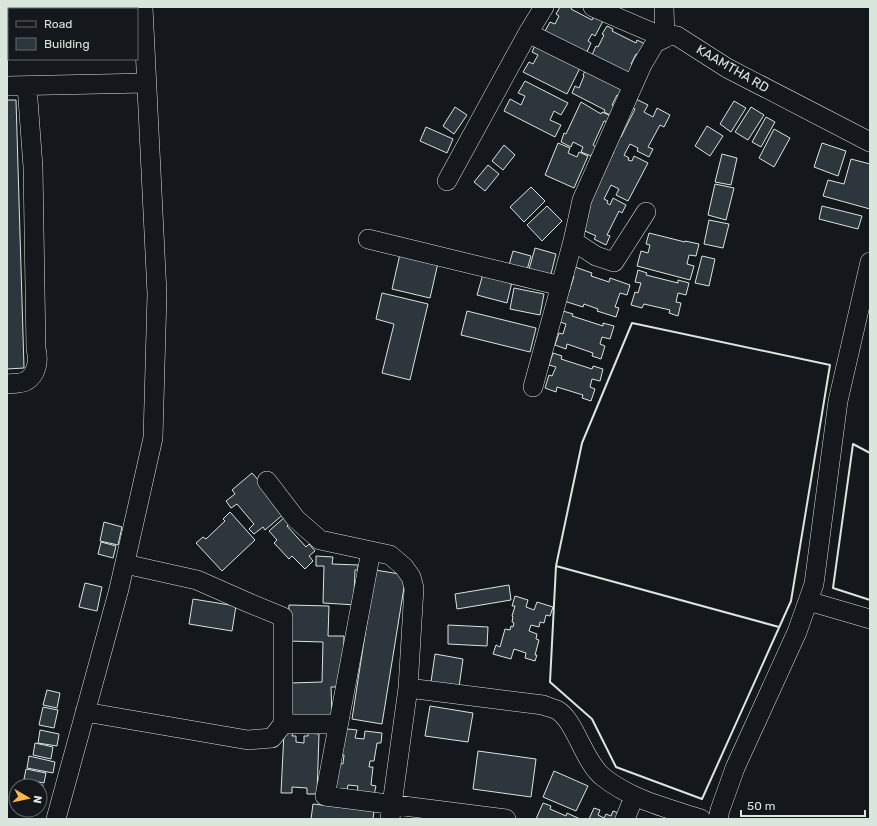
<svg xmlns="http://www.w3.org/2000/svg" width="877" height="826" font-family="Rubik,sans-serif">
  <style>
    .building { fill: #2c363c; stroke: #d8e6dc }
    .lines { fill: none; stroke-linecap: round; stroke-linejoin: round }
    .minor-casing { stroke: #d8e6dc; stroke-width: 20 }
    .minor { stroke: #14181c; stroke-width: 19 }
    .wall { stroke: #d8e6dc; stroke-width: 2 }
    .labels { text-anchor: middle; stroke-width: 3; stroke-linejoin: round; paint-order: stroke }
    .street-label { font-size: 13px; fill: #d8e6dc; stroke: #14181c }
  </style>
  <rect width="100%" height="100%" fill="#14181c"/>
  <!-- building -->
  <path class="building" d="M560,7h12l-1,2 21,11 2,-4 9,5 -8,15 -3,-2 -4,7 3,2 -6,13 -42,-21 7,-13 5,2 4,-8 -3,-2z
    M607,26l6,3 -1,2 24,12 1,-3 10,5 -6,11 -5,-2 -5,10 5,2 -6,11 -38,-22 4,-9 2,1 6,-12 -2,-1z
    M537,41l45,23 -15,30 -44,-22 6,-10 4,2 5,-9 -6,-3z
    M587,67l40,19 -6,12 -4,-3 -5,10 4,3 -4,8 -8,-4 1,-2 -33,-17 3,-7 4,2 5,-12 -1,-1z
    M525,81l43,22 -7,12 -7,-4 -4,9 11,5 -6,12 -51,-26 6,-12 11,6 4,-9 -7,-3z
    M636,99l12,6 -4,7 9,5 4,-9 13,7 -6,12 -4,-2 -12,22 5,2 -4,8 -12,-6 1,-3 -8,-4 -6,11 5,3 -1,2 4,1 2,-5 14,7 -20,38 -12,-6 3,-6 -8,-4 -7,14 4,2 -1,2 3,2 3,-7 13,7 -4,8 -3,-2 -12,24 3,1 -4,9 -12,-6 2,-3 -11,-5 -4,-10 18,-41 15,-28 -5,-2 8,-15 4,2 14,-28 -3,-1z
    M7,100h9l8,268 -17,1z
    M734,101l12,7 -15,24 -11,-8z
    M581,102l20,12 1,-2 9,4 -3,6 -4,-1 -11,24 3,2 -5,9 -10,-4 2,-5 -10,-5 -2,5 -10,-5 3,-9 2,1z
    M455,107l12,8 -13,19 -11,-8z
    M751,107l13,8 -16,25 -13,-8z
    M766,117l9,5 -14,25 -9,-5z
    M707,126l16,10 -13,20 -15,-10z
    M426,127l27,12 -6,14 -27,-12z
    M774,129l16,9 -16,29 -15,-9z
    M558,143l12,5 -2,5 9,4 2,-5 9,4 -14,32 -29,-13z
    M822,143l24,8 -8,25 -24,-9z
    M504,145l11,10 -12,15 -11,-9z
    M722,154l15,4 -6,27 -16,-3z
    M851,159l19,5v45l-47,-13 5,-16 16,4z
    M488,165l11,9 -14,17 -11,-9z
    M715,184l19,4 -8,32 -18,-5z
    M531,187l14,14 -21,21 -14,-15z
    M547,206l15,15 -20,20 -15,-16z
    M822,206l40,10 -4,13 -39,-10z
    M709,220l20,4 -6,24 -19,-4z
    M649,233l36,9v-1l14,3 -3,12 -7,-1 -2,9 7,2 -4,14 -53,-14 4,-15 7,2 2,-8 -4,-1z
    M535,248l21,6 -6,24 -22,-5z
    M513,251l18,5 -4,14 -18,-5z
    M400,254l38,9 -8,35 -38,-9z
    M702,256l13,3 -6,27 -14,-3z
    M572,266l20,7 -1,3 18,6 1,-4 20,7 -3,10 -7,-2 -5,14 4,1 -3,9 -19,-6 1,-2 -14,-5 -1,3 -19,-6 3,-10 2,1 5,-16 -5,-1z
    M638,270l9,3 -1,2 32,8v-3l11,3 -3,12 -8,-2 -2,9 5,1 -3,13 -9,-3 1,-3 -26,-6 -2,4 -11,-3 4,-13 3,1 3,-10 -6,-1z
    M483,274l29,8 -5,21 -30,-8z
    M514,288l30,6 -4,21 -30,-6z
    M382,293l46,11 -18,76 -28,-7 12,-49 -18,-5z
    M467,311l69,17 -6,24 -69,-17z
    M563,311l10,3 -1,2 31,10v-3l11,3 -4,13 -8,-2 -2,7 5,2 -4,13 -9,-3 1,-3 -26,-9 -1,5 -11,-4 4,-12 4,1 3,-10 -6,-2z
    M553,353l9,3 -1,3 31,10 1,-3 10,3 -3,12 -8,-2 -2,8 5,2 -4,12 -9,-3 1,-3 -26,-8 -1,5 -11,-4 4,-13 3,1 4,-9 -7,-2z
    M252,473l34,39 -21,18 -2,-3 -9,7 -5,-5 5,-5 -17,-20 -6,4 -5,-7 9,-7 -3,-4z
    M230,512l25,28 -33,31 -26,-28 7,-6 3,2 19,-18 -2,-2z
    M285,517l5,6 -3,3 19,21 3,-3 6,7 -6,5 4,5 -8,8 -13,-13 -3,3 -15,-16 3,-3 -8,-9z
    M104,522l18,5 -4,18 -18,-4z
    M101,542l15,4 -3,12 -15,-4z
    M316,556l17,1 -1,7 26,1v5h-3l-1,25 2,10 -33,-2 1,-37h-8z
    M375,570l31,5 -24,149 -30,-5z
    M85,583l17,4 -5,24 -18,-4z
    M509,585l2,15 -54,9 -2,-15z
    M515,596l13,4 -2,7 8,3 3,-8 16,5 -3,9 -4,-1 -2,8 -4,-1 -1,5 -8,-2 -2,6 8,3 -1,5 3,1 -4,15h2l-2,6 -10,-3 1,-5 -12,-4 -3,10 -18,-5 3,-9 4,2 5,-18 5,1 1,-4 2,1 1,-4 -2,-1 1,-5 -1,-1 3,-10h-3z
    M193,599l43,7 -4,25 -43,-7z
    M289,605l40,1 -1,30h16l-1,51h-12l1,29 -41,1 -1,-34 32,-1 1,-40 -36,-1z
    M448,625l40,2 -1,19 -39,-2z
    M435,654l28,5 -4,28 -28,-5z
    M47,690l13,3 -3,15 -14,-3z
    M430,706l43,7 -5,29 -43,-6z
    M43,707l15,3 -4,18 -15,-3z
    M339,728l18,2 -2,8 9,1 1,-8 17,2 -1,10h-4l-3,18h-4l-1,6h4l-2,18 5,1 -2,9 -17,-2 1,-7 -10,-1 -1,6 -17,-2 7,-26 6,1 1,-9 -5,-1z
    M40,730l19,4 -2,12 -19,-3z
    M284,732l9,1 -1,3h4v6l8,1v-7h4v-3l11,1 -2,60h-10v-6l-15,-1v6h-11z
    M35,743l18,4 -2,12 -18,-4z
    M478,751l58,8 -5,38 -58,-8z
    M29,756l26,6 -2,11 -26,-5z
    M26,769l20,4 -2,10 -20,-4z
    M554,771l34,15 -12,25 -33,-14z
    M24,782l19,3 -3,18v-17h-17z
    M543,803l8,3 -1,3 16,7 1,-3 13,6h-44z
    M313,804l61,7 -1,8h-62z
    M594,808l6,2 -2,5 6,3 2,-4 5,2 2,-5 8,3 -2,5h-30z"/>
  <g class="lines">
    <!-- minor casing -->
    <g class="minor-casing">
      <path id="minor" d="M593,7l72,31 5,-3 7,1 50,32 143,74
        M528,33l105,52
        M7,86l139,-3
        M447,181l81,-148 16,-26
        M646,212l-32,50 -18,-6 -23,-15 9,-41 60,-135 13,-22 10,-5 -1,-31
        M368,239l193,47
        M7,384c6,-1 14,0 19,-3 11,-6 13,-21 10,-32l-3,-182 -6,-81
        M533,387l40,-146
        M267,481l29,38 24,21 70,15 14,12 7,10 3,11 -6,100 -18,131
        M371,551l-46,245 181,23
        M125,564l72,16 52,23 34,14v107h55
        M808,601l62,18
        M408,688l135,17c4,2 10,3 14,5 18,10 27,52 46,67 29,23 64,31 98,42
        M85,712l163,28 24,-2 11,-14
        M56,819l63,-230 34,-151 4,-144 -14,-287
        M625,819l9,-22
        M718,819l2,-9 15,-42 62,-136 17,-48 24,-183 32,-139"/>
    </g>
    <!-- minor -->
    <use href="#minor" class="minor"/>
    <!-- wall -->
    <path class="wall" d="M632,323l198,42 -39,236 -89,198 -86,-32 -24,-48 -42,-37 6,-116 26,-123z
      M870,453l-17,-9 -20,144 37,12
      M556,566l223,61"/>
  </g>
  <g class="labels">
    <!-- street labels -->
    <g class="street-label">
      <text transform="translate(733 68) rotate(30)" y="5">KAAMTHA RD</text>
    </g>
  </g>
  <!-- border -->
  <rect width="877" height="826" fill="none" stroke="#d8e6dc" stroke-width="16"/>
  <!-- legend -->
  <rect x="8" y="8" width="130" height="52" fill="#14181c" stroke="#626a69"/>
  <rect x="16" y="21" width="20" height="6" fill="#14181c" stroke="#626a69"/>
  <text x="44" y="28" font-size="12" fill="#d8e6dc">Road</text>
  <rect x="16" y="38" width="20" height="12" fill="#2c363c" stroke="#626a69"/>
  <text x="44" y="48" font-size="12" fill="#d8e6dc">Building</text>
  <!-- north arrow -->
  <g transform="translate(28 798) rotate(99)"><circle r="19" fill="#14181c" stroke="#626a69"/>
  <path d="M0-3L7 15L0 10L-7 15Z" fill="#ffb74d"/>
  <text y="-6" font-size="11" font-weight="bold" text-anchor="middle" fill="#d8e6dc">N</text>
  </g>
  <!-- scale -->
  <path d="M741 810v6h124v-6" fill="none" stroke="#d8e6dc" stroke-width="2"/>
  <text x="747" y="810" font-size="12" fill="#d8e6dc" stroke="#14181c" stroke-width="3" paint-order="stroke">50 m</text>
</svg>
